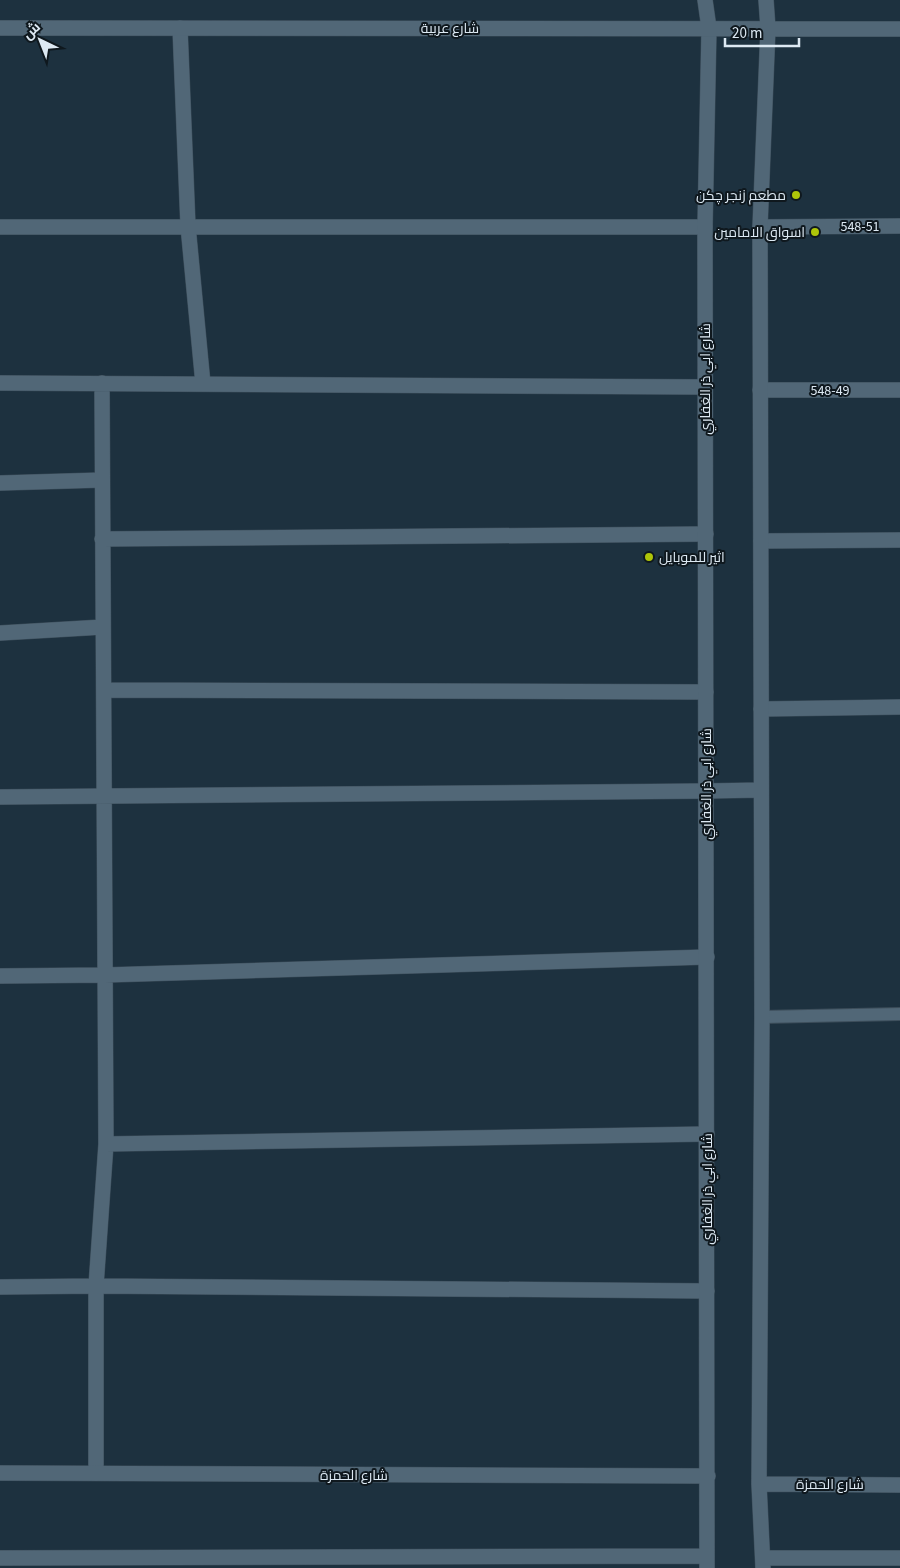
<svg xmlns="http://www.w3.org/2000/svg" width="900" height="1568" font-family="'Source Sans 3',Cairo,sans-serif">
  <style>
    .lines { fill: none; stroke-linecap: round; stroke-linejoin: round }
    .lane-casing { stroke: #3d4e5b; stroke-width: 14 }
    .street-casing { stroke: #3d4e5b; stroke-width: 16 }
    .secondary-casing { stroke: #3d4e5b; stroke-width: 16 }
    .lane { stroke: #516777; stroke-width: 12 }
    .street { stroke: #516777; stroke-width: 15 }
    .secondary { stroke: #516777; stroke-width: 15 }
    .poi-dot { fill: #aec509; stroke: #0f181e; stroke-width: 2 }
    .labels { text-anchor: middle; stroke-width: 4; stroke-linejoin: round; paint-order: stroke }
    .street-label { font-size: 14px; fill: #dde9f3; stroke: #0f181e }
    .poi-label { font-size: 14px; fill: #dde9f3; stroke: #0f181e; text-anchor: end }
  </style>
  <rect width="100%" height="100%" fill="#1d313f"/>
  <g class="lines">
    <!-- lane casing -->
    <g class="lane-casing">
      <path id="lane" d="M762,1017l138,-3"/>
    </g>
    <!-- street casing -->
    <g class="street-casing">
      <path id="street" d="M180,28l8,198 15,158
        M0,227h705
        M760,227l140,-1
        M0,383l705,4
        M760,390h140
        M0,483l102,-3
        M102,539l604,-5
        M761,541l139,-1
        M0,633l103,-6
        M104,690l602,2
        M761,709l139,-2
        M0,797l706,-6
        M0,976l105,-1 602,-18
        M106,1144l601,-10
        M0,1287l96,-1 611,5
        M96,1473v-187l10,-142 -4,-761"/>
    </g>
    <!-- secondary casing -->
    <g class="secondary-casing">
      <path id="secondary" d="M705,0l4,28 -4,199 2,1341
        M0,28l900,1
        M706,791l55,-1
        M0,1473l708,3
        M759,1484l141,1
        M0,1558l707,-2
        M763,1558h137
        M763,1568l-4,-84 3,-467 -2,-790 8,-199 -2,-28"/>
    </g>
    <!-- lane -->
    <use href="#lane" class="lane"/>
    <!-- street -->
    <use href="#street" class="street"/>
    <!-- secondary -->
    <use href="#secondary" class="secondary"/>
  </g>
  <!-- markers -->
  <g class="poi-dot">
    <circle cx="796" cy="195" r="5"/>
    <circle cx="815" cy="232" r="5"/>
    <circle cx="649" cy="557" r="5"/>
  </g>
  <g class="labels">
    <!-- street labels -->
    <g class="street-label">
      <text x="450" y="33">شارع عربية</text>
      <text x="860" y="231">548-51</text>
      <text transform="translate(705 379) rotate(-90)" y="5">شارع ابي ذر الغفاري</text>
      <text x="830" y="395">548-49</text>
      <text transform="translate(706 784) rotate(-90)" y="5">شارع ابي ذر الغفاري</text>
      <text transform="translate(707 1189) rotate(-90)" y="5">شارع ابي ذر الغفاري</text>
      <text x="354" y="1480">شارع الحمزة</text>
      <text x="830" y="1489">شارع الحمزة</text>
    </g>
    <!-- poi labels -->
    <g class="poi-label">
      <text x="786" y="200">مطعم زنجر چكن</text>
      <text x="805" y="237">اسواق الامامين</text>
      <text x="659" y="562" text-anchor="start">اثير للموبايل</text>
    </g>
  </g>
  <!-- north arrow -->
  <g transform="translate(40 40) rotate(317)" stroke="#0f181e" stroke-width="4" paint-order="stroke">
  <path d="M0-4L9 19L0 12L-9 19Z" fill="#dde9f3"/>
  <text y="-8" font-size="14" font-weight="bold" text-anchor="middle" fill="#dde9f3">ش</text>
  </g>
  <!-- scale -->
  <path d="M725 38v8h74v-8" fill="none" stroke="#dde9f3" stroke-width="2.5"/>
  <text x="732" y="38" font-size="15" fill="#dde9f3" stroke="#0f181e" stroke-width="4" paint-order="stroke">20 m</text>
</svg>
